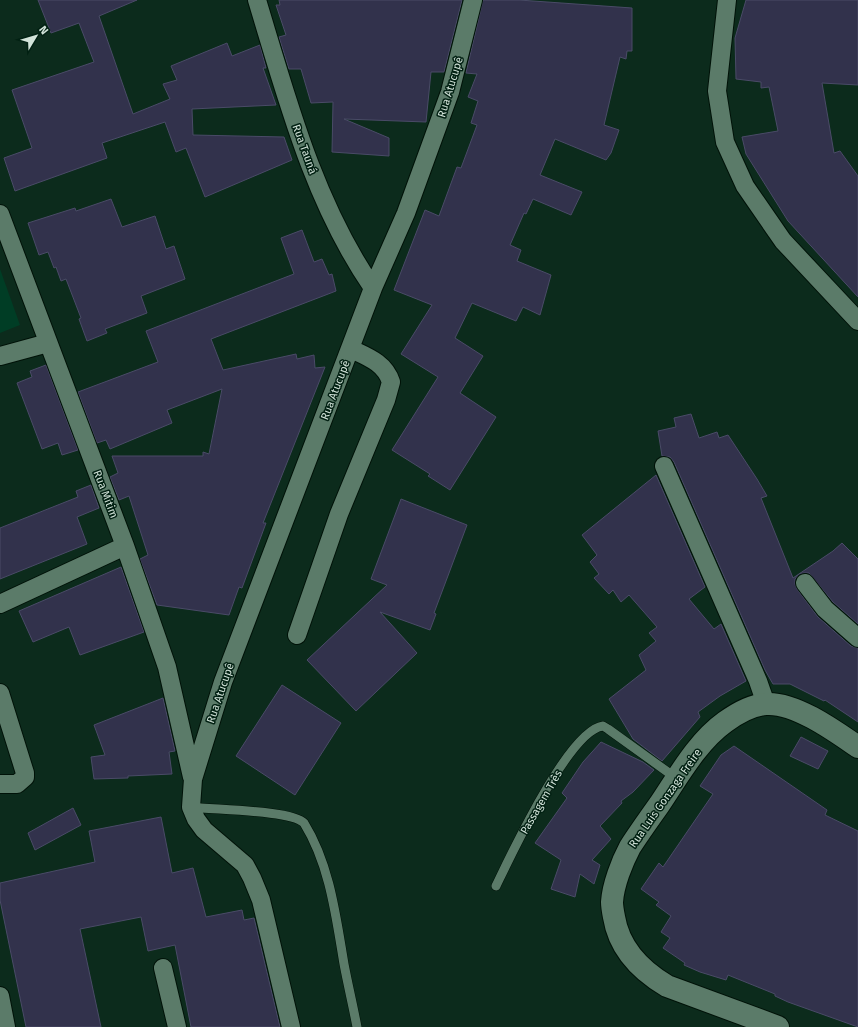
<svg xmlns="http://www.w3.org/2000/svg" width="858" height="1027" font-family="'Fira Sans',sans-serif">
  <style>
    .green { fill: #003d25 }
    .building { fill: #32324c; stroke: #4a4b67 }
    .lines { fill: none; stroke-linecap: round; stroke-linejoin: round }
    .lane-casing { stroke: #001208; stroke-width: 10 }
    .street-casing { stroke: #001208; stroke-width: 20 }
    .secondary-casing { stroke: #001208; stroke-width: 24 }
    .lane { stroke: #5b7b69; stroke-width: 9 }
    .street { stroke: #5b7b69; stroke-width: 18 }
    .secondary { stroke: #5b7b69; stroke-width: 22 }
    .labels { text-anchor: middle; stroke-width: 3; stroke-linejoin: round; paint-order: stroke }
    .street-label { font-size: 11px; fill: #d2e3d9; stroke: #022113 }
  </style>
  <rect width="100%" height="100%" fill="#0c2b1c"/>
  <!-- green -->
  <path class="green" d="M0,269l20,56 -20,8z"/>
  <!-- building -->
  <path class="building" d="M38,0h99l-38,16 34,98 37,-15 -7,-15 14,-4 -6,-14 56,-23 5,13 28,-11 6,23h-3l13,37 -84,4 1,26 91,2 8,23 -87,37 -19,-49 -10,4 -11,-30 -63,21 5,15 -92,33 -11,-33 28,-10 -20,-58 82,-28 -15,-39 -28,10z
    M279,0h183l-18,72h-13l-5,50 -82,-3 45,19v18l-57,-4 1,-50 -22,1 -10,-34h-12l-10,-32 7,-2 -10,-30h4z
    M483,0h36l113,8v43h-5l-1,8 -6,-2 -16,68 15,5 -8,23 -5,7 -51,-21 -15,36 42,17 -11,23 -38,-16 -7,15 -2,-1 -14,32 11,5 -4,11 34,14 -11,40 -17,-8 -7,14 -44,-18 -17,35 28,18 -23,37 36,24 -46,73 -22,-14 2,-2 -38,-24 46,-73 -37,-23 31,-49 -38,-15 31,-80 14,6 18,-49 4,1 16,-43 -6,-2 7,-22 -10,-4 9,-23 -11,-1z
    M746,0h112v85l-36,-2 12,70 6,-2 18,25v121l-70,-76 -42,-67 -4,-17 36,-6 -9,-44 -8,1v-6l-25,-3 -1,-41z
    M111,199l11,28 33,-11 11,33 8,-3 11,33 -44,17 6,17 -42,16 2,4 -20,8 -8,-22 2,-1 -15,-39 -5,2 -5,-14 -2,1 -6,-16 -9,3 -11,-32 47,-15 1,3z
    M302,230l12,32 8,-3 7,16 3,-1 4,17 -125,48 12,31 73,-16 1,5 17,-4 1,13 10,-1 -62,156h3l-24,65 -3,-1 -10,28 -72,-10 -17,-46 8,-4 -19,-59 -10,4 -9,-23 8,-4 -6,-17h91v-4l6,2 13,-65 -55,21 5,13 -62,26 -4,-9 -9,3 -19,-51 80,-30 -12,-31 148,-57 -13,-36z
    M46,365l32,85 -16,5 -4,-12 -16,6 -25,-66 15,-6 -2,-6z
    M691,414l8,24 18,-6 2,6 9,-3 29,44 10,17 -6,2 32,80 40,-27 9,-8 16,16v65l-25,-22 -24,-29h-5l-5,1 -4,5v5l2,5 21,28 33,29 7,2v74l-33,-22 -1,1 -34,-17h-17l-8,-14 -91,-208 -4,-5 -8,-1 -4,-25 18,-4 -2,-9z
    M656,475l49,112 -16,12 25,30 7,-5 25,57 -26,15 -22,16 2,5 -38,44 -29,-22 -24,-40 37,-29 -7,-15 17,-14 -7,-8 8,-6 -28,-32 -8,7 -8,-12 -4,4 -15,-16 5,-4 -9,-12 7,-7 -15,-20z
    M91,485l8,23 -22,9 10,27 -87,35v-51l78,-31 -2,-6z
    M401,499l66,26 -33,88 2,1 -6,16 -50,-18 37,41 -61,58 -49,-51 80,-75 -16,-6z
    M121,567l23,65 -64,23 -11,-28 -36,15 -14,-31z
    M282,685l59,38 -46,72 -59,-39z
    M163,698l12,53 -6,1 3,22 -44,2v2l-34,1 -3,-22 14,-2 -11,-30z
    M801,737l27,14 -10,18 -28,-13z
    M601,742l42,20 11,8 -21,22 -12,9 1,2 -22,23 11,13 -19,21 8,5 -6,19 -14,-10 -5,23 -24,-8 10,-29 -26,-17 32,-45 -5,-5 21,-31z
    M734,746l93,64 -2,5 33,16v196l-70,-25 -13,-6v-2l-47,-19 -2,5 -26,-8 -16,-7 1,-2 -22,-15 7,-10 -9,-6 10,-16 -15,-11 3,-3 -18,-13 18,-26 4,4 50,-73 -13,-8 21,-31z
    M73,808l8,17 -46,25 -7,-17z
    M161,817l11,56 21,-5 13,49 36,-7 2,10 10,-2 26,109h-89l-16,-82 -27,6 -7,-34 -61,12 21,98h-75l-26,-127v-17l95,-21 -6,-31z"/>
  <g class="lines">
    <!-- lane casing -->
    <g class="lane-casing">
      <path id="lane" d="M191,807c23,3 101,3 113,16 26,42 32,94 40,141 4,21 9,42 13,63
        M496,886c15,-31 73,-156 107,-160l5,3 68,49"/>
    </g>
    <!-- street casing -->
    <g class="street-casing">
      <path id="street" d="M257,0c30,99 57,203 116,288
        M727,0l-10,91 8,51 20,44 38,55 75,80
        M0,214l125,332 42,121 25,110
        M0,356l48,-13
        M664,466l94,215 8,23
        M805,583l20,26 33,29
        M0,604l125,-58
        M297,635l42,-121 47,-114 5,-18c-6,-19 -23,-25 -40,-33
        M0,693l25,80v4l-8,7h-17
        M163,968l14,59
        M0,996l6,31
        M291,1027l-30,-127 -9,-22 -7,-13 -41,-35 -8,-11 -5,-12 2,-28 30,-97 150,-394 33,-75 44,-121 23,-92"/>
    </g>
    <!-- secondary casing -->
    <g class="secondary-casing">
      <path id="secondary" d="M778,1027l-111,-41c-27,-16 -48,-38 -53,-69 -1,-5 -2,-11 -2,-15 1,-17 10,-40 18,-55 9,-14 19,-28 29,-42 19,-28 38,-63 66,-83 11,-8 27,-17 41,-18 29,-2 69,27 92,43"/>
    </g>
    <!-- lane -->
    <use href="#lane" class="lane"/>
    <!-- street -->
    <use href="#street" class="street"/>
    <!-- secondary -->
    <use href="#secondary" class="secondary"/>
  </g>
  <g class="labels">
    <!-- street labels -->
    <g class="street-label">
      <text transform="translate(450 87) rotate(-73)" y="4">Rua Atucupê</text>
      <text transform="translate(305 149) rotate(70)" y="4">Rua Tauná</text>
      <text transform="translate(335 390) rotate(-69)" y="4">Rua Atucupê</text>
      <text transform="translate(106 494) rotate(69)" y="4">Rua Mitim</text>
      <text transform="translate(220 693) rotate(-71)" y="4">Rua Atucupê</text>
      <text transform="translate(665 798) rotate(-55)" y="4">Rua Luis Gonzaga Freire</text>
      <text transform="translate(541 802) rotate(-60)" y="4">Passagem Três</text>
    </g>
  </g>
  <!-- north arrow -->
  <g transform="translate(36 36) rotate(52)" stroke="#022113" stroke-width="3" paint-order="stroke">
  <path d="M0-3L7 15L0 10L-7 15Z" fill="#d2e3d9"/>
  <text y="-6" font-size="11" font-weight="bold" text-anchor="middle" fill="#d2e3d9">N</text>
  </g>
</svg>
